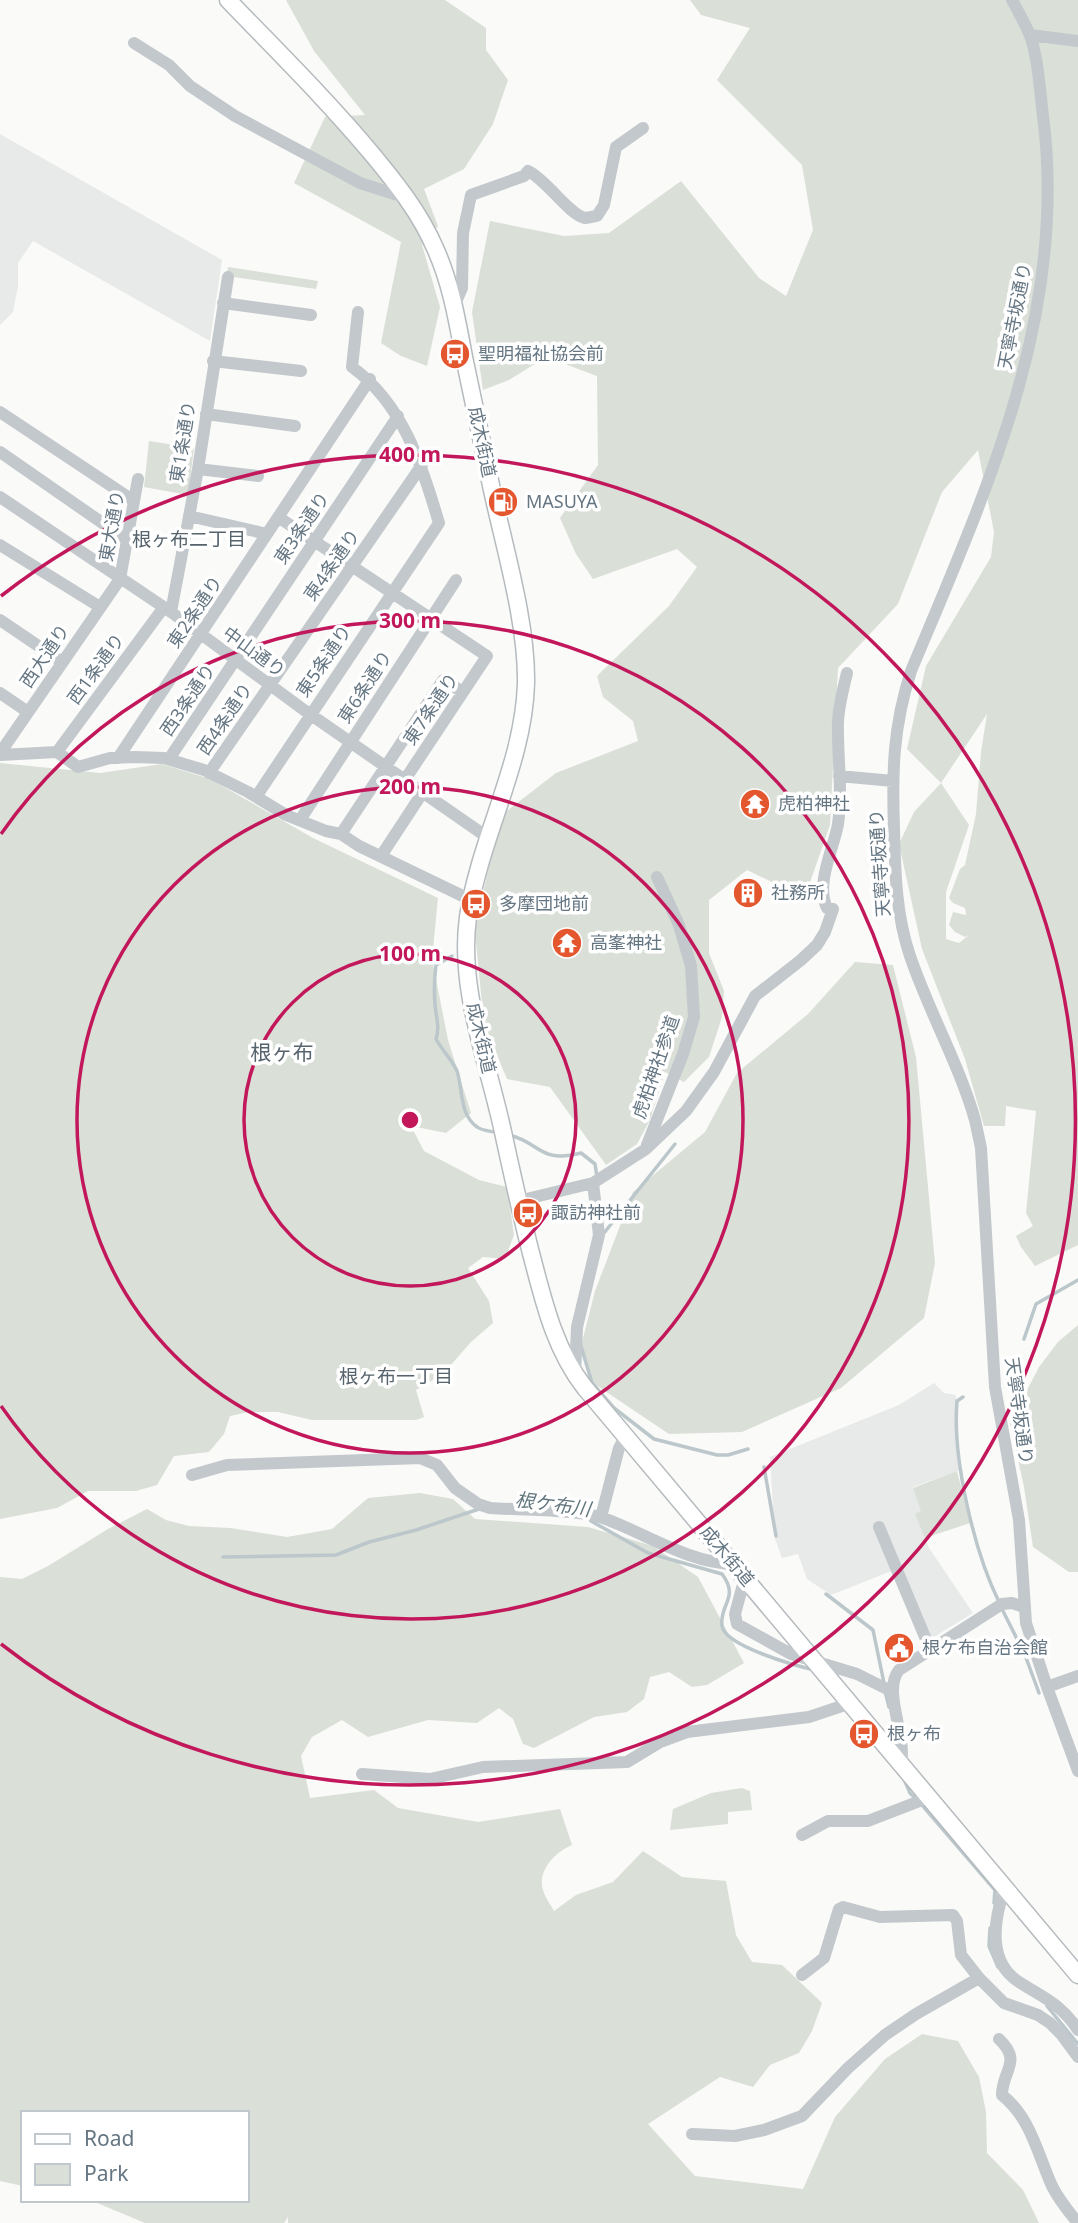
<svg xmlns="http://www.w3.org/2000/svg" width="1078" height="2223" font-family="'Noto Sans','Noto Sans JP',sans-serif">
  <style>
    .built { fill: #e8e9e9 }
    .green { fill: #dadfd7; fill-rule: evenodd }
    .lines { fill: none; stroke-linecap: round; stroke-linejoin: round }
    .stream { stroke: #bbc7cb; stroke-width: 3.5 }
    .major-casing { stroke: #b5babe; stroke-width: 19 }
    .minor { stroke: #c3c8cc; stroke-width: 12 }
    .major { stroke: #fff; stroke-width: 16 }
    .ring { fill: none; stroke: #c2185b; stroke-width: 3.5 }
    .labels { text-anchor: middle; stroke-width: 7; stroke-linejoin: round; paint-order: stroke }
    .street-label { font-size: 18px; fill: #657683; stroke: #fff }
    .poi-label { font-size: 18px; fill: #657683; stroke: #fff; text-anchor: start }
    .neighbourhood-label { font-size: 19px; fill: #57646e; stroke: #fff }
    .water-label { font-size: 19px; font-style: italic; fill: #60757c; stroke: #fff }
    .quarter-label { font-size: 21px; fill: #57646e; stroke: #fff }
    .centre { fill: #c2185b; stroke: #fff; stroke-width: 3.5 }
    .ring-label { font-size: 21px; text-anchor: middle; font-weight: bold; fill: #c2185b; stroke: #fff; stroke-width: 7; stroke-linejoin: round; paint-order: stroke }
  </style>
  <rect width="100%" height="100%" fill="#fafaf8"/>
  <!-- built -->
  <path class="built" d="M0,134l222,126 -12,81 -177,-100 -15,22v23l-5,26 -13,13z
    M934,1383l10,10 12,2 4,75 -47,17 9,25 -6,2 13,34 44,65 -44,27 -30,-72 -68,27 -24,-16 -9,-25 -16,4 -7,-19 -5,-82 129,-52z"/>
  <!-- green -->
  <path class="green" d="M286,0h159l41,28v22l22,30 -15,44 -29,45 -40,20 14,37 -16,19 18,62 -13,59 -26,-10 -20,-13 20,-101 -107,-59 31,-66 40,-2 -51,-64z
    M690,0h388v1245l-43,21 -14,-19 -5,-11 17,-10 -7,-13 10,-102 -30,-5 -1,20h-21l-19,-67 -43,-110 -23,-105 15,-32 27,-29 -34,-34 19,-83 65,-109 3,-25 -16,-82 -36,42 -44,112 -60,64 -8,157 -23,66 -33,-8 -27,-13 -38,30v53l15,38 -2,26 -13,40 -25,25 -19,-10 -15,48 -13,24 -31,21 -56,-78 -43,-8 -23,-55 -9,-92 12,-58 17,-61 52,-40 82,-32 -5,-20 -30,-24 -6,-21 72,-70 28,-39 -20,-18 -84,30 -17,-25 -16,-36 38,-53 -1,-89 -51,-19 -37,23 -26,10 -11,-78 18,-91 74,15 45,-3 72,-52 78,97 27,18 27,-66 -11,-65 -85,-85 33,-52 -49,-13zM987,714l-6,38 -5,62 -11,51 -5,4 -11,29 4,5 12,5 1,7 -13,-3 -4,13 6,7 10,5 4,-2 -10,8 -13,-4v-47l23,-67 -28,-42z
    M228,267l90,14 -2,8 -89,-13z
    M149,441l45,7 -6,47 -44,-8z
    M0,763l100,10 62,-9 48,15 103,59 125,60 -6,61 16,81 23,73 -25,20 -35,-7 13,25 55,29 28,7 7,48 -9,24 -22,-2 -15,11 21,33 4,22 -22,19 -28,32 -27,16 8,27 -8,3h-104l-34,-8h-30l-18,4 -6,18 -15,18 -35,4 -17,29 -21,6h-48l-31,17 -57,11z
    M855,962l38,3 23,92 19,206 -11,55 -83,70 -99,44 -73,2 -76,-51 -13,-33 15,-59 38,-99 72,-60 32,-59 71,-59z
    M1078,1325v247h-9l-36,-25 -9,-60 -14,-64 29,-56 19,-25z
    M957,1471l13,52 -45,15 -10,-24 6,-3 -8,-23z
    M420,1493l33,6 22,20 113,8 65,19 45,31 46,86 -37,22 -15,2 -23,-15 -19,5 -6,22 -17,13 -33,5 -60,31 -11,-4 -10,-25 -14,-11 -22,15 -49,-3 -60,17 -26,-17 -30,17 -11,19 9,42 64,-8 24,18 80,14 82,-13 12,36c-17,7 -35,26 -29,45 2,8 8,15 11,21l22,-16 37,-13 30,-31 39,26 44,4 10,54 16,27 30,3 40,38 -10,28 -13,22 -29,12 -17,22 -33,-10 -72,47 47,52 108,13 32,-72 50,-58 37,-25 36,7 21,36 7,35 1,41 36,37 16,33h-751v-6l-4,6h-139l-55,-23h157v-87h-224v73l-23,-5v-604l22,2 26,-13 60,-37 39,-20 19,11 23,6 41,2 57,9 45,-8 36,-31z
    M742,1788l8,3 2,19 -24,2v12l-58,6 3,-21 38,-16z"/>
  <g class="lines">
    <!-- stream -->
    <path class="stream" d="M452,956l-16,9c-2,14 -2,26 -1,40 1,13 5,21 1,34 6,11 16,21 21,32 6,18 2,43 20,56 5,4 15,4 21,6
      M509,1135c31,7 30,29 72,18l14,11 2,13
      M604,1233l71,-89
      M1024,1339l12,-35 42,-24
      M581,1346l11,37 22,25 40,31 63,16h11l20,-6
      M963,1397l-6,4c-5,57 17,150 42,201
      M764,1467l12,69
      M591,1521l57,32 74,21c18,24 -3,30 0,52 3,20 74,40 93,44
      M223,1557l113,-2 33,-13 47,-12 63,-21
      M826,1594l47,36 11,53
      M1002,1609l23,46 14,38
      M885,1691l4,16
      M903,1777l7,16 7,7
      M922,1805l73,85 -1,13
      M990,1928l-1,18 9,21
      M1047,2006l31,38"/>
    <!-- major casing -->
    <g class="major-casing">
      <path id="major" d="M228,0c49,51 99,100 144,154 24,29 48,59 63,94 16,35 22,72 29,109 9,44 19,89 28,133 13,60 35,133 34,193 -2,80 -46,154 -58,234 -10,72 20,145 35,215 9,41 18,83 29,125 12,46 23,93 53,131l493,587"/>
    </g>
    <!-- minor -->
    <path class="minor" d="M1012,0c6,11 12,22 17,33 9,21 11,60 14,83 26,198 -58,378 -132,555 -18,56 -19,100 -17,158 1,43 2,86 16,127 19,56 49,108 65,164l6,28 14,239 24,133 7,103 21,64 31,84
      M1030,35l48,6
      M134,43l35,22 21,21 45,30 125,67 47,15
      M223,303l88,12
      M454,306l8,-18 1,-55 8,-38 53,-19 4,-5c19,9 41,44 57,47 1,0 11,-2 12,-2l7,-11 12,-58 27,-19
      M213,361l88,10
      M0,412l134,89
      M206,414l89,12
      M0,452l127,88
      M198,469l60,7
      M0,497l171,115 133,98 183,127
      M189,516l78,18
      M278,517l209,139 -83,125
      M0,545l100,62
      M171,612l27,-143 30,-192
      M0,620l62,42
      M0,693l28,19
      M57,752l107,-145
      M0,753l120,-174 18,-100
      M0,755l57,-3 21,15 32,-9 25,-1 29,1 40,12 44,22 38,23 40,16 15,3 18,12 112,54
      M118,758l252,-379
      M169,759l229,-343
      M209,773l213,-308
      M839,776l54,5
      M256,797l183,-274c-17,-58 -36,-119 -87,-156l6,-55
      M300,820l156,-240
      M341,834l102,-154 20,12
      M381,856l42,-64
      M647,1145l36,-91 11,-37 -3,-51 -12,-41 -22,-48
      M518,1201l75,-18 53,-34 40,-38 28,-39 41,-76 46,-36 16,-15 8,-13 8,-23 -6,-1c-12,-24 7,-60 11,-84 5,-34 -1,-69 0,-103 1,-16 5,-32 9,-48
      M575,1375l2,-48 22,-92 -6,-52
      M192,1475l35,-10 193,-7 17,7 18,23 23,16 12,4c29,2 87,1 113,10 42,15 85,45 131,46
      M601,1517l18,-69 6,-11
      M879,1527l51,122
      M745,1577l-10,37 2,10 54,30 66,20 36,18
      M1047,1687l31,-11
      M901,1763c6,-28 -19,-72 -2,-93l103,-66 10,-1 12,4
      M362,1774l68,5 53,-12 144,-5 33,-20 27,-10 122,-15 42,-14
      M802,1835l26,-14h40l62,-24
      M1005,1887c-11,32 -19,74 14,95 25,16 42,22 59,48
      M802,1975l22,-17 15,-49 4,-2 37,10 73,-2 4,6 4,34 18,23 25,25 34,12 12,8 11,11 17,23
      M999,2039c24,23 3,31 3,56 29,23 36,60 50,91 7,14 16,25 26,37
      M692,2134l43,2 29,-6 38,-14 46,-48 37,-33 31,-21 63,-36"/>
    <!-- major -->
    <use href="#major" class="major"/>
  </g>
  <!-- distance rings -->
  <g class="ring">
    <circle cx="410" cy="1120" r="166"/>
    <circle cx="410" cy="1120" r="333"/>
    <path d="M1 834A499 499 0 1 1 1 1406"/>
    <path d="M1 596A665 665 0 1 1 1 1644"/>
  </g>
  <!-- icons -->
  <defs>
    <g id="bus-disc" transform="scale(1.575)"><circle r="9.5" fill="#e4572e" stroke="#fff"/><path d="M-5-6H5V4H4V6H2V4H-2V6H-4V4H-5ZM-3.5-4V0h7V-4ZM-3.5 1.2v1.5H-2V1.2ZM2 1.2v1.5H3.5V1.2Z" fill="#fff"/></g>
    <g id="fuel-disc" transform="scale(1.575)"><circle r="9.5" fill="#e4572e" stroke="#fff"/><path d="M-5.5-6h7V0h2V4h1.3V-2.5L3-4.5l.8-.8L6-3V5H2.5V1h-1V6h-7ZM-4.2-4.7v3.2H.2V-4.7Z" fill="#fff"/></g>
    <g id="temple-disc" transform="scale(1.575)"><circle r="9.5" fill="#e4572e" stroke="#fff"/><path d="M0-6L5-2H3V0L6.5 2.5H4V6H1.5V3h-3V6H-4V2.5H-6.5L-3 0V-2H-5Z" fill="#fff"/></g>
    <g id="building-disc" transform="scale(1.575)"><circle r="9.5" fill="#e4572e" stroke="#fff"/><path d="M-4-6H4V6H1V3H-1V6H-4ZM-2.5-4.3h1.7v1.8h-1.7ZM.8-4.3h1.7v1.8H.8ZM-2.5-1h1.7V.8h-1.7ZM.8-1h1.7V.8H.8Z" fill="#fff"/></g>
    <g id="civic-disc" transform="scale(1.575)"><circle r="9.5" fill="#e4572e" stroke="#fff"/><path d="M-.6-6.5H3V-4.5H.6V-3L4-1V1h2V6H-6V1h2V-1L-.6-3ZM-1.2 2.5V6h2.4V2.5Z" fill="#fff"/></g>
  </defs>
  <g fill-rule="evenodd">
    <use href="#bus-disc" x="455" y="354"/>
    <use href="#fuel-disc" x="503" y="502"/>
    <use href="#temple-disc" x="755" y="804"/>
    <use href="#building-disc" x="748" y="893"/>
    <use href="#bus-disc" x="476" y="904"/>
    <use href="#temple-disc" x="567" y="943"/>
    <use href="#bus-disc" x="528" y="1213"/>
    <use href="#civic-disc" x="899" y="1648"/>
    <use href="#bus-disc" x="864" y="1734"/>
  </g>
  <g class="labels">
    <!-- street labels -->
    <g class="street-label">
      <text transform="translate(1015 316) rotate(-79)" y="6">天寧寺坂通り</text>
      <text transform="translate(183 442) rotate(-81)" y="6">東1条通り</text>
      <text transform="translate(482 442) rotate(78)" y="6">成木街道</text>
      <text transform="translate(112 526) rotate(-80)" y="6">東大通り</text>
      <text transform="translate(302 528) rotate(-56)" y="6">東3条通り</text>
      <text transform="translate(332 565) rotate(-55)" y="6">東4条通り</text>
      <text transform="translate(195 612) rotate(-56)" y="6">東2条通り</text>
      <text transform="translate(254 652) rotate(36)" y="6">中山通り</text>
      <text transform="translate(45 656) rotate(-56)" y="6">西大通り</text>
      <text transform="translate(324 661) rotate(-56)" y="6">東5条通り</text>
      <text transform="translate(96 669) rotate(-54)" y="6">西1条通り</text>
      <text transform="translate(365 687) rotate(-57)" y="6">東6条通り</text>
      <text transform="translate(188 700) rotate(-56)" y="6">西3条通り</text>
      <text transform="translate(431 709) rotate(-56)" y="6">東7条通り</text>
      <text transform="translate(225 719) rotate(-56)" y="6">西4条通り</text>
      <text transform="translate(880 863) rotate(-94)" y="6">天寧寺坂通り</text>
      <text transform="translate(481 1038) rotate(77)" y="6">成木街道</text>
      <text transform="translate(656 1067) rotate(-71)" y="6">虎柏神社参道</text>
      <text transform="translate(1019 1411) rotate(82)" y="6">天寧寺坂通り</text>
      <text transform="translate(727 1556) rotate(50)" y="6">成木街道</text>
    </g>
    <!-- poi labels -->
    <g class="poi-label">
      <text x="478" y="360">聖明福祉協会前</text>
      <text x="526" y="508">MASUYA</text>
      <text x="778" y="810">虎柏神社</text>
      <text x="771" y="899">社務所</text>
      <text x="499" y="910">多摩団地前</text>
      <text x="590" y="949">高峯神社</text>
      <text x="551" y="1219">諏訪神社前</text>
      <text x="922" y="1654">根ケ布自治会館</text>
      <text x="887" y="1740">根ヶ布</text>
    </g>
    <!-- neighbourhood labels -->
    <g class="neighbourhood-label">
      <text x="189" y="546">根ヶ布二丁目</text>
      <text x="396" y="1383">根ヶ布一丁目</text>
    </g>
    <!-- water labels -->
    <g class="water-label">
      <text transform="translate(553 1504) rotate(8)" y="7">根ケ布川</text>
    </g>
    <!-- quarter labels -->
    <g class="quarter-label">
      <text x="282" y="1060">根ヶ布</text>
    </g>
  </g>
  <circle cx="410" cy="1120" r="10" class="centre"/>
  <g class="ring-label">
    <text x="410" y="462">400 m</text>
    <text x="410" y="628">300 m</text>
    <text x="410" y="794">200 m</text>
    <text x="410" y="961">100 m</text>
  </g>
  <!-- legend -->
  <rect x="21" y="2111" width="228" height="91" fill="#ffffff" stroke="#c1c8cd" stroke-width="2"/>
  <rect x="35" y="2134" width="35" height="10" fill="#ffffff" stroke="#c1c8cd" stroke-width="2"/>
  <text x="84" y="2146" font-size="21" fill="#657683">Road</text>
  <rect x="35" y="2164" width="35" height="21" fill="#dadfd7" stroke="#c1c8cd" stroke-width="2"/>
  <text x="84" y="2181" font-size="21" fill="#657683">Park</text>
</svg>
